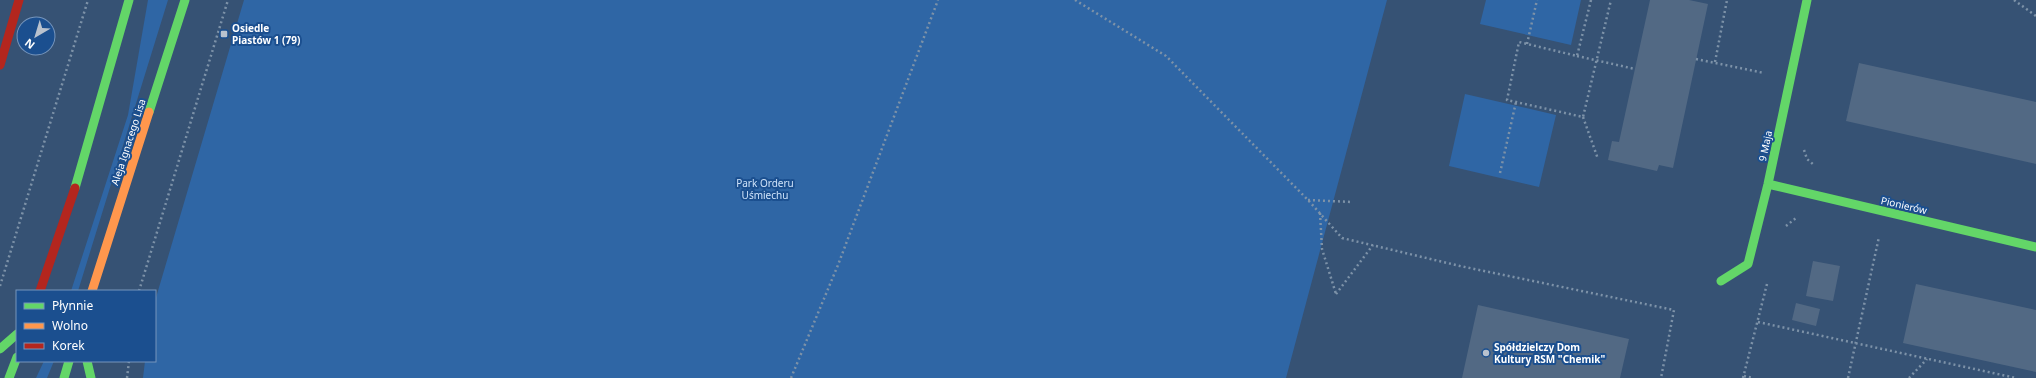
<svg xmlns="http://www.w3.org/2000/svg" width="2036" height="378" font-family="'Noto Sans',sans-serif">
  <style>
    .green { fill: #2f66a5 }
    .building { fill: #526984 }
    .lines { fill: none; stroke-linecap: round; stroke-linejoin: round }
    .path { stroke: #7d92a8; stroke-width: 2.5; stroke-dasharray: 2 3; stroke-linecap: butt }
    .fast { stroke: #63d668; stroke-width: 9 }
    .slow { stroke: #ff974d; stroke-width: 9 }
    .jam { stroke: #b3261e; stroke-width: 9 }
    .poi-dot { fill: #b9c2ce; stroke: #1b4f8f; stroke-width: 1.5 }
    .labels { text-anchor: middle; stroke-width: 4; stroke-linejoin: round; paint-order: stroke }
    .poi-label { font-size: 10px; font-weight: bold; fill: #fff; stroke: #1b4f8f; text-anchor: start }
    .street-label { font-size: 10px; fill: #fff; stroke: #1b4f8f }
    .park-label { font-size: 10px; fill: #cfe3fa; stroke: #1b4f8f }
  </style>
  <rect width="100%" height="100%" fill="#365274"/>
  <!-- green -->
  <path class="green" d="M148,0h20l-90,291h-7l57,-176z
    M244,0h1143l-101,378h-1143l2,-17h10v-60z
    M1486,0h95l-10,45 -91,-21z
    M1465,94l91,21 -17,72 -90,-21z
    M44,361h10l-7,17h-11z"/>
  <!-- building -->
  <path class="building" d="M1650,0h39l19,4 -35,164 -14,-3 -2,6 -49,-11 4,-19 7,1z
    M1859,63l177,39v62l-190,-43z
    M1813,261l27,5 -7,35 -27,-5z
    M1916,284l120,26v62l-133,-29z
    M1796,303l24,6 -4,17 -24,-6z
    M1478,305l151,34 -9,39h-158z"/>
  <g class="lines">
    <!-- path -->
    <path class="path" d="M1075,0l91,56 142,144 34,38 118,28 214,44 -13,68
      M1591,0l-14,56 -58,-14 -12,58 76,17 28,-117
      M2014,0l22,16
      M1527,44l10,-44
      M1577,56l58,13
      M1696,59l68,14
      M1715,62l12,-62
      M1583,117l15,42
      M1804,150l3,9 7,6
      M1500,173l16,-71
      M1308,200l44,2
      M1320,213l2,36 14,45
      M1786,226l10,-8
      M0,286l88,-286
      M139,291l89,-291
      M1336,294l37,-49
      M1758,322l258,56
      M1744,376l9,2
      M127,378l2,-17
      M791,378l47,-113 100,-265
      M1743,378l24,-94
      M1848,378l31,-141
      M1909,378l18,-19"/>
    <!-- fast -->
    <path class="fast" d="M149,112l36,-112
      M1768,184l268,63
      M75,188l54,-188
      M1721,281l27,-17 20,-80 39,-184
      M0,349l17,-15
      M87,361l4,17
      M9,378l8,-21
      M64,378l5,-17"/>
    <!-- slow -->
    <path class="slow" d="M92,291l57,-179"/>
    <!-- jam -->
    <path class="jam" d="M0,65l19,-65
      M40,291l35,-103"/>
  </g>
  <!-- markers -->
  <g class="poi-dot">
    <rect x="220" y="30" width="8" height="8" rx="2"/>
    <circle cx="1486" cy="353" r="4"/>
  </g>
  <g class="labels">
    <!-- poi labels -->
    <g class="poi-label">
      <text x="232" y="32">Osiedle<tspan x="232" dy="12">Piastów 1 (79)</tspan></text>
      <text x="1494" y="351">Spółdzielczy Dom<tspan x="1494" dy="12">Kultury RSM "Chemik"</tspan></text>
    </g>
    <!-- street labels -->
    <g class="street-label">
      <text transform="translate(128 142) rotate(-72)" y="4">Aleja Ignacego Lisa</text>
      <text transform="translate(1765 146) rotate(-78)" y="4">9 Maja</text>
      <text transform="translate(1904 205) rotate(13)" y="4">Pionierów</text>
    </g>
    <!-- park labels -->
    <g class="park-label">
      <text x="765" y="187">Park Orderu<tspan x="765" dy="12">Uśmiechu</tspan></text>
    </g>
  </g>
  <!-- legend -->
  <rect x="16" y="290" width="140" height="72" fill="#1b4f8f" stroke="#7695bc"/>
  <rect x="24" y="303" width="20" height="6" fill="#63d668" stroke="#7695bc"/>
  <text x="52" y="310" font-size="12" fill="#ffffff">Płynnie</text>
  <rect x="24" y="323" width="20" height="6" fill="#ff974d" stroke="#7695bc"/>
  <text x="52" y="330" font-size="12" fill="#ffffff">Wolno</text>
  <rect x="24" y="343" width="20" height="6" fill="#b3261e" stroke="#7695bc"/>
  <text x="52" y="350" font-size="12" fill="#ffffff">Korek</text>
  <!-- north arrow -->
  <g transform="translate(36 36) rotate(218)"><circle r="19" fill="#1b4f8f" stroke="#7695bc"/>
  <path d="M0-3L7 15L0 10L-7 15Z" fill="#b9c2ce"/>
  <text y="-6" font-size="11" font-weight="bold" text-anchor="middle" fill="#ffffff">N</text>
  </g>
</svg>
